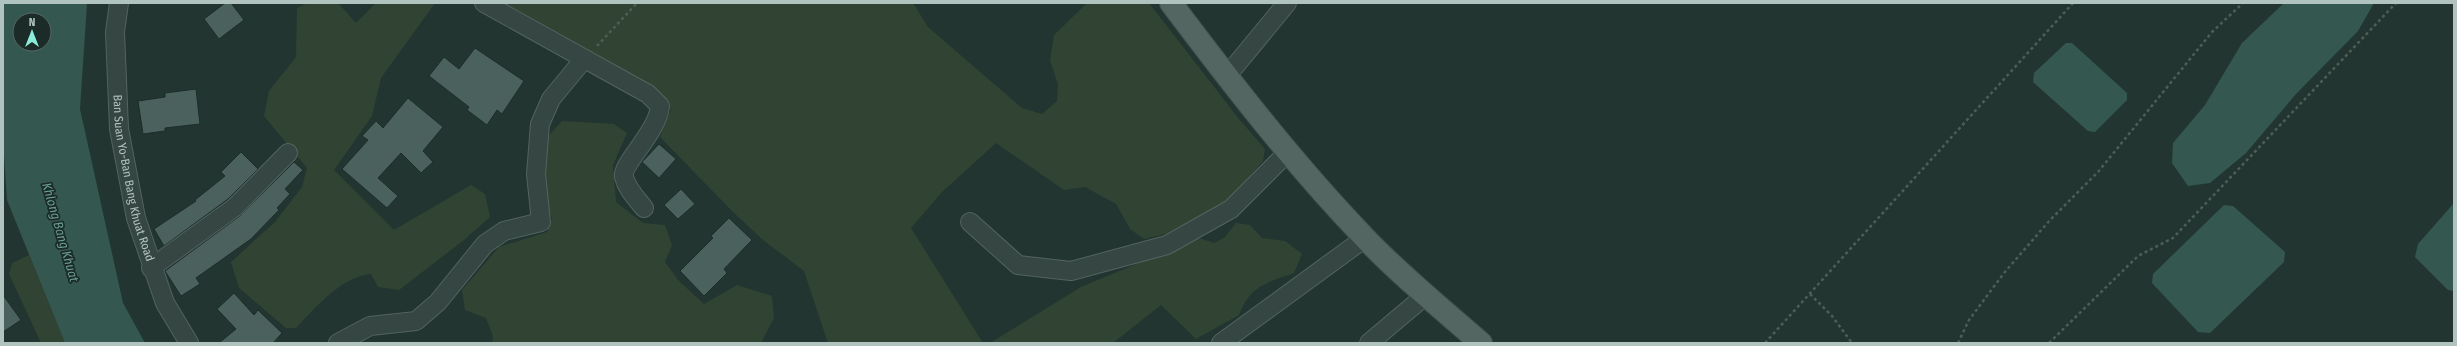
<svg xmlns="http://www.w3.org/2000/svg" width="2457" height="346" font-family="'Fira Sans Condensed',sans-serif">
  <style>
    .green { fill: #314433 }
    .water { fill: #345850; fill-rule: evenodd }
    .building { fill: #4b615d; stroke: #1d2d29 }
    .lines { fill: none; stroke-linecap: round; stroke-linejoin: round }
    .minor-casing { stroke: #536460; stroke-width: 20 }
    .major-casing { stroke: #3f504c; stroke-width: 24 }
    .path { stroke: #4d5f54; stroke-width: 2.5; stroke-dasharray: 3 3; stroke-linecap: butt }
    .minor { stroke: #364643; stroke-width: 18 }
    .major { stroke: #546662; stroke-width: 22 }
    .labels { text-anchor: middle; stroke-width: 3.5; stroke-linejoin: round; paint-order: stroke }
    .street-label { font-size: 12px; fill: #b0c3bf; stroke: #1b2b27 }
    .water-label { font-size: 13px; font-style: italic; fill: #6c9f93; stroke: #1b2b27 }
  </style>
  <rect width="100%" height="100%" fill="#223531"/>
  <!-- green -->
  <path class="green" d="M308,3h30l18,20 20,-20h59l-54,75 -9,38 -38,54 60,60 77,-45 14,9 5,23 -26,23 -65,50 -21,-3 -7,-13c-30,3 -55,33 -75,54h-10l-47,-40 -8,-26 44,-40 27,-35 5,-19 -43,-52 5,-25 27,-34 1,-49z
    M503,3h410l15,24 94,81 20,6 15,-13 1,-16 -8,-25 4,-25 33,-32h62l90,116 26,30 -2,12 -38,43 -60,30 -21,5 -14,-10 -14,-25 -31,-17 -21,3 -68,-47 -54,49 -31,36 72,115h-155l-24,-72 -41,-31 -31,-29 -72,-74 11,-27 -15,-21z
    M562,121l52,3 13,9 -14,32 3,37 27,21 22,2 7,20 -7,17 13,18 26,24 33,-19 35,11 2,22 -13,25h-269l1,-7 -7,-18 -21,-8 -3,-20 37,-43 48,-15 5,-13 -9,-27 2,-52z
    M1236,223l14,2 12,13 23,3 17,13 -8,19c-26,9 -44,13 -55,42l-43,24 -35,-34 -48,38h-123l91,-56 118,-49 15,5 11,-6z
    M29,255l36,88h-24l-32,-69 3,-11z"/>
  <!-- water -->
  <path class="water" d="M3,3h84l-7,106 43,194 22,40h-80l-58,-143 -4,-60zM20,20h24v24h-24z
    M2284,3h90l-16,28 -62,63 -50,59 -36,30 -22,3 -16,-23 1,-20 32,-38 37,-62z
    M2066,43h6l55,50v7l-32,32 -7,-1 -55,-49 1,-9z
    M2454,203v88l-6,-1 -33,-33 3,-13z
    M2224,205l9,1 52,46 -1,10 -74,71 -12,-1 -46,-49 1,-9z"/>
  <!-- building -->
  <path class="building" d="M225,3h6l13,17 -25,19 -15,-20z
    M475,48l49,33 -22,33 -5,-4 -10,15 -20,-15 2,-3 -40,-31 15,-19 15,12z
    M196,89l4,35 -35,4v3l-22,3 -5,-33 27,-4v-4z
    M408,98l35,29 -20,24 10,11 -12,11 -20,-20 -23,25 20,18 -11,12 -45,-39 26,-29 -6,-4 14,-15 7,7z
    M659,144l17,15 -17,19 -17,-16z
    M241,152l17,17 -30,30 -64,47 -10,-17 42,-28 -1,-1 30,-24 -4,-4z
    M294,162l9,8 -18,19 5,5 -13,14 2,2 -28,29 -55,39 4,6 -19,12 -16,-25 76,-56z
    M681,189l14,15 -17,15 -14,-14z
    M729,218l23,22 -28,29 3,4 -23,23 -24,-25 33,-33 -2,-2z
    M234,293l20,22 4,-5 24,23 -9,10h-54l17,-14 -19,-20z
    M3,295l18,25 -18,12z"/>
  <g class="lines">
    <!-- minor casing -->
    <g class="minor-casing">
      <g id="minor">
        <path id="s1" d="M119,3l-4,29 4,97 17,89 29,85 24,40"/>
        <path d="M484,3l164,91 12,12c-2,26 -39,58 -36,71 3,12 12,21 20,31"/>
        <path d="M1226,77l61,-74"/>
        <path d="M970,222l48,43 53,6 96,-26 64,-36 57,-57"/>
        <path d="M151,268l84,-61 53,-54"/>
        <path d="M338,343l32,-17 46,-5 22,-19 47,-58 19,-13 37,-9 -5,-48 4,-50 11,-25 33,-40"/>
        <path d="M1221,343l144,-105"/>
        <path d="M1369,343l57,-48"/>
      </g>
    </g>
    <!-- major casing -->
    <g class="major-casing">
      <path id="major" d="M1171,3c61,81 123,161 193,234 36,38 78,72 117,106"/>
    </g>
    <!-- path -->
    <path class="path" d="M597,46l40,-43
      M1810,294l22,22 20,27
      M1765,343l308,-340
      M1958,343l11,-23 35,-47 46,-53 48,-48 114,-140 31,-29
      M2049,343l89,-87 35,-18 223,-235"/>
    <!-- minor -->
    <use href="#minor" class="minor"/>
    <!-- major -->
    <use href="#major" class="major"/>
  </g>
  <g class="labels">
    <!-- street labels -->
    <g class="street-label">
      <text dy="4" stroke="none"><textPath href="#s1" startOffset="177">Ban Suan Yo-Ban Bang Khuat Road</textPath></text>
    </g>
    <!-- water labels -->
    <g class="water-label">
      <text transform="translate(61 232) rotate(74)" y="5">Khlong Bang Khuat</text>
    </g>
  </g>
  <!-- border -->
  <rect width="2457" height="346" fill="none" stroke="#b0c3bf" stroke-width="8"/>
  <!-- north arrow -->
  <g transform="translate(32 32)"><circle r="19" fill="#1b2b27" stroke="#576864"/>
  <path d="M0-3L7 15L0 10L-7 15Z" fill="#8becda"/>
  <text y="-6" font-size="11" font-weight="bold" text-anchor="middle" fill="#b0c3bf">N</text>
  </g>
</svg>
